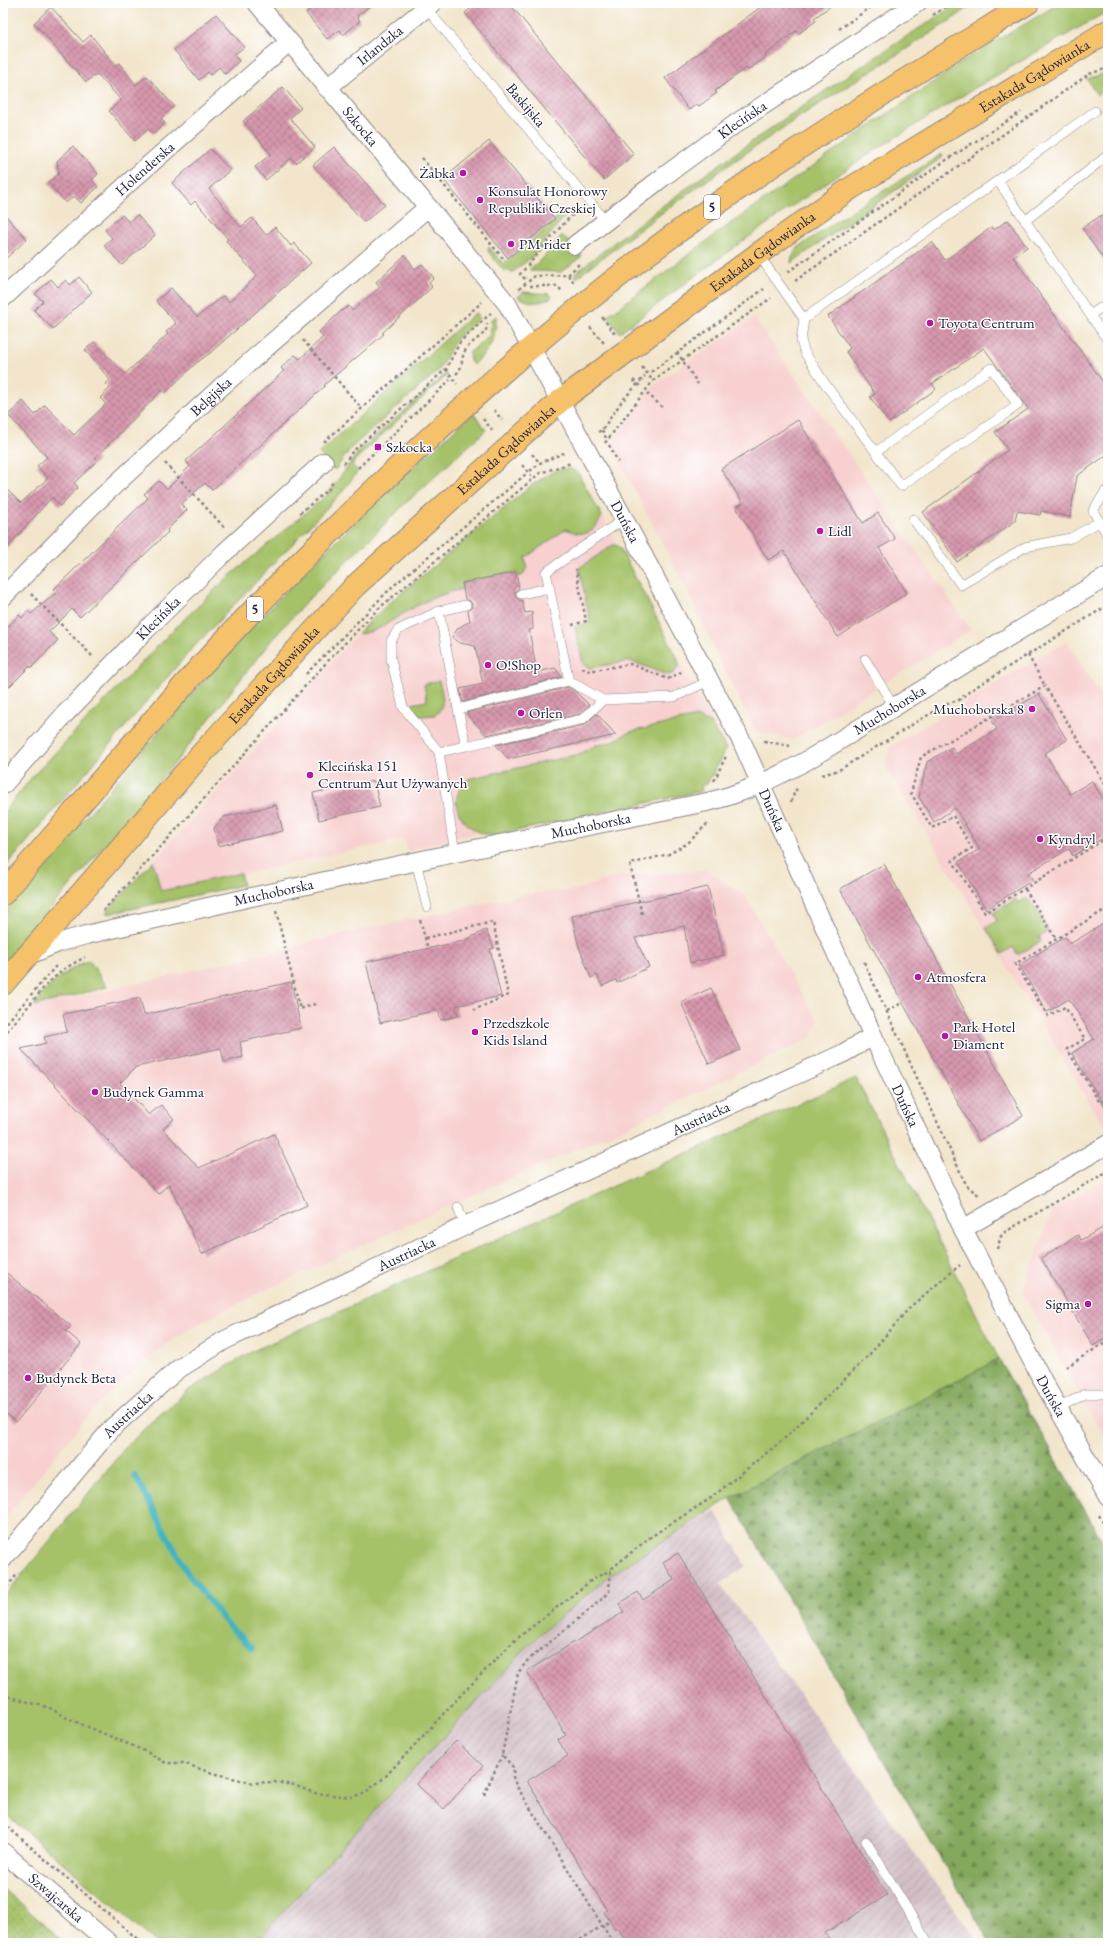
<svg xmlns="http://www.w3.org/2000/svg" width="1111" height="1946" font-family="'EB Garamond',serif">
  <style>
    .built { fill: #f7d0cf }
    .industrial { fill: url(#industrial-furrows) }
    .grass { fill: #a5c269; stroke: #647252 }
    .forest { fill: url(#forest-firs); stroke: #53654c }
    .garden { fill: url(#garden-dots); stroke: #647252 }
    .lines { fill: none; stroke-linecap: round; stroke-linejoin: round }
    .stream { stroke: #44b4bd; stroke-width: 6 }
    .building { fill: url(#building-cross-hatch) }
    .service-casing { stroke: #8a8483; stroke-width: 10 }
    .minor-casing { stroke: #8a8483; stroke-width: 20 }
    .primary-casing { stroke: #8a8483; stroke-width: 24 }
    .path { stroke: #8a8483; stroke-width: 2.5; stroke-dasharray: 3 3; stroke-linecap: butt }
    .service { stroke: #fff; stroke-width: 9 }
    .minor { stroke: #fff; stroke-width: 18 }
    .primary { stroke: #f5c16b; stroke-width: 22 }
    .poi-dot { fill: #b5179e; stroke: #fff; stroke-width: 1.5 }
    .labels { text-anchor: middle; stroke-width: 3; stroke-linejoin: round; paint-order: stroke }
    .shield { fill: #fff; stroke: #646476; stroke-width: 1 }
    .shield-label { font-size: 14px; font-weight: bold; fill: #22223b }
    .street-label { font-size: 15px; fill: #22223b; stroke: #fff }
    .poi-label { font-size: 15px; fill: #22223b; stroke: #fff; text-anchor: start }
  </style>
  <defs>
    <pattern id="industrial-furrows" width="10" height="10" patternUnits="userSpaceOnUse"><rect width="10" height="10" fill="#d2bec5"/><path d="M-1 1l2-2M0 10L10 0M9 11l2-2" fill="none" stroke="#b4a3aa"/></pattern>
    <pattern id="forest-firs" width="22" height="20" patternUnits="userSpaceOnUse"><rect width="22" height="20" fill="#84a85d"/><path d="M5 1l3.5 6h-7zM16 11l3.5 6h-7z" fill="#6c884e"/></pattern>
    <pattern id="garden-dots" width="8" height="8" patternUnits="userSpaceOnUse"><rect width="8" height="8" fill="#a5c269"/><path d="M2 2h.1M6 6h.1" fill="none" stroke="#8ea65c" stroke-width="1.8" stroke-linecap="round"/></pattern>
    <pattern id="building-cross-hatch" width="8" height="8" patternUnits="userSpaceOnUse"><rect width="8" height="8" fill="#d797ad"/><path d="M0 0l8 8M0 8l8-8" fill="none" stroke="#ae7b8e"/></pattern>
  </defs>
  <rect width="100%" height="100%" fill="#fff"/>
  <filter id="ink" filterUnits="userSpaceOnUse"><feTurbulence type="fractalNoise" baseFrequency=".025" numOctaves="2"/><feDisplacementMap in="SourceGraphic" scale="8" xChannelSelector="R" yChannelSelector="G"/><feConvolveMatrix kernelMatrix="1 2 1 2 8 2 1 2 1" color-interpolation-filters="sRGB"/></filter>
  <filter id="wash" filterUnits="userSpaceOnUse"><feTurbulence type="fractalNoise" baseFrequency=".012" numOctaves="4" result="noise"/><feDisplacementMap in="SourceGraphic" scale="16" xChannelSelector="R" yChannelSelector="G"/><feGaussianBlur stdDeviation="0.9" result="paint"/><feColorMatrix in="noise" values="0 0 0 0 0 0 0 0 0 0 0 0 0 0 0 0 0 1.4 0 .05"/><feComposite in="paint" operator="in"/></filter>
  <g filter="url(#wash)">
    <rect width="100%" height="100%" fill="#f2e5cb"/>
    <!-- built -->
    <path class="built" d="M754,318l217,312 -179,110 -36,-9 -32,-61 -36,-78 -77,-147 43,-60z
      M588,489l138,259 -19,36 -6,2 1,5 -218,44 -7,-2 -59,14 -10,5 -4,-13 -288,62 71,-76 160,-180 26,-27 132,-65z
      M1067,641l41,66v415l-5,3 -218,-360 5,-18z
      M707,870l38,26 73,125 -6,16 -177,86 -209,93 -192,89 -47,25 -46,33 -30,29 -25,26 -83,102v-472l32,-41 260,-60 21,-7 211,-46 49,-4 42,-14z
      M1108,1177v268l-85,-152 29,-82z"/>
    <!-- industrial -->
    <path class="industrial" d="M715,1511l31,55 -26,18 259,359h-724l127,-140 156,-167 70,-59 74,-48z"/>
    <!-- grass -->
    <path class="grass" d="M958,3h18c-65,45 -133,84 -199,129 -69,46 -135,95 -201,146l-1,-5c122,-97 252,-185 383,-270z
      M1060,3h48v8c-66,38 -132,75 -196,116 -101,63 -197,133 -292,206l-13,-17 113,-85 249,-174z
      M1108,72v14l-11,9 -10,-16z
      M942,154l1,3 -152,106 1,-6 7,-10 54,-37z
      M564,209l3,4 -34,43 -20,16 -10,-2 -15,-19 1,-4 15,17 52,-44 -1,-2z
      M562,235l20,21 -21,16 -30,-1 -1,-2 14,-12z
      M523,292l27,2 2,3c-12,7 -21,7 -34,0z
      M476,312l4,6 -24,21 -17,31 -89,79 -14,20h-4l-13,-16z
      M496,316c1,21 -7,36 -23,49l-3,-4 -1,-8 21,-18 1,-15z
      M446,374l1,1 -91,84 -4,6 6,6 -16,21 -153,160 -186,218v-57l30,-37 133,-139 61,-59 99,-82 34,-46z
      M473,413l13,17 -80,73 -99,98 -37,41 -96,122 -171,200v-49c75,-89 150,-178 228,-265 76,-84 158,-161 242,-237z
      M569,468l9,5 24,43c-9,18 -18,22 -36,13l-41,29 2,9 -4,8 -6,2 -1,-5 -54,11 1,6c-22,4 -43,14 -62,26 -17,10 -21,16 -42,19v-2l30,-29 143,-118 22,-14z
      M613,545l5,1 3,4 56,107 2,9 -5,7 -6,2 -38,-14 -40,7 -7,-4 -8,-37 15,-5 -11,-54z
      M439,681c3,12 8,25 -4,34l-14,1 -7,-6 -2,-6 15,-3 -3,-17z
      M696,717l14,6 16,25 -19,36 -6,2 1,5 -209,45c-29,-4 -51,-33 -25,-57l112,-25 16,-9 13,-2 21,-11z
      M153,861l8,30 79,-18 3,12 -135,29 -2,-2z
      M1026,898l2,3 2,-1 18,29 -2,1 1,2 -8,5 2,4 -23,14 -5,-8 -11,7 -16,-26 11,-7 -4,-8 23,-14 3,4z
      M89,960l18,27 -73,19c16,-23 29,-34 55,-46z
      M856,1078l143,281 -269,139 -122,79 -70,59 -156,167 -127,140h-98l-154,-131v-214l122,-150 25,-25 40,-34 61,-37 373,-171z"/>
    <!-- forest -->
    <path class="forest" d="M999,1359l109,192v392h-118l-260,-445z"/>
    <!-- garden -->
    <path class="garden" d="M3,1889l63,54h-63z"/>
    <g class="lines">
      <!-- stream -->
      <path class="stream" d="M135,1476l53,98 40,51 24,23"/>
    </g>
    <g id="blocks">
      <!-- building -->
      <path class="building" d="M318,3h55l-16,13 3,5 -17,14 -3,-5 -13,9 -21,-26z
        M477,3h32l125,151 -30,26 -139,-167z
        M766,3h69l-21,15 2,3 -18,13 -2,-3 -31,24 1,2 -18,13 -2,-2 -31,23 2,2 -18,13 -2,-2 -8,6 -24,-32z
        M51,7l32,35 8,-7 25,31 3,-3 17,22 11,-9 27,30 -13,12 4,5 -12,11 -5,-5 -13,12 -26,-30 12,-11 -24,-26 -11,8 -52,-59z
        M216,14l28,33 -10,8 5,6 -14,13 -6,-7 -9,8 -2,-3 -9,8 -25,-30z
        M283,87l18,21 -11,10 25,29 -19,16 -5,-5 -25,22 -11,-13 16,-13 -28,-33z
        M489,141l66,78 -47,39 -65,-79z
        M73,146l25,28 -6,6 6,7 -17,16 -7,-7 -8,7 -18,-20 11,-10 -2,-12z
        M334,147l51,58 -21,17 -51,-57z
        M210,149l20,21 -21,19 32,38 11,-9 14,17 9,-8 16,19 3,-3 17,20 -101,90 -15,11 -30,29 -3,-3 -67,68 3,2 -24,23 4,4 -18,19 -8,-9 -49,55v-66l18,17 27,-25 -11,-12 10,-9 -39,-42 15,-14 12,14 10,-10 29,30 32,-31 -6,-6 10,-10 -4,-4 4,-4 -25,-30 9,-8 31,32 43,-40 -2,-2 10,-9 -20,-22 15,-13 26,29 26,-21 6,6 28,-26 -31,-35 2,-2 -33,-38 -4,4 -19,-22z
        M1108,211v55l-26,-38z
        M3,213l24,26 -24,22z
        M122,215l7,7 8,-7 18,20 -33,30 -18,-20 8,-7 -7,-8z
        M1008,220l19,27 -14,10 95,132v65l-31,22 -7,41 -29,-6 -1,4 -23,-4 -2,10 -58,41 -34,-50 85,-62 -13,-18 33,-23 -44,-61 -52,36 4,5 -47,34 -19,-26 5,-3 -29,-42 4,-4 -22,-32 104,-74 13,18 47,-33 2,3z
        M405,255l10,14 7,-5 12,14 -5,5 3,4 -50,46 2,1 -60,51 1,1 -113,104 -7,-7 -24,21 6,6 -20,20 1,2 -88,85 -8,-8 -23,23 9,8 -27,28 -1,-2 -27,27v-61l16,-17 3,3 6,-7 3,3 25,-21 -3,-3 95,-92 -4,-4 15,-13 8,8 23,-23 -4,-5 98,-90 -3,-3 14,-13 5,4 23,-22 -4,-5 22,-21 8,-5 3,5 28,-24 -4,-5z
        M79,277l13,15 -39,37 -19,-19 9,-9 -8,-7 16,-15 7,8 8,-7 4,5z
        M798,420l65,103 15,-10 17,26 -16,9 28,45 -69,44 -54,-86 -16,9 -32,-53 7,-4 -22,-34z
        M516,572l3,16 -4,4v4l4,4h3l3,13 7,-1 1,17 -4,1 8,42 18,-4 7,9 -99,25 -3,-13 23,-5 -8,-38 -15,-3 -8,-6 6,-9 12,-7 -2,-10 4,-4v-3l-2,-3 -5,-2 -3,-16z
        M568,687l8,5 13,13 -9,9 -94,21 -20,-22z
        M1039,694l28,46 -22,13 25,41 22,-13 16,26v28l-35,21 -4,-7 -41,24 5,7 -47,29 -28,-47 22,-13 -25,-41 -21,14 -15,-25 8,-35 25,-15 4,7 41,-25 -5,-8z
        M597,714l19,21 -108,24 -12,-14 88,-20z
        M374,781l6,26 -61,13 -6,-27z
        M276,805l7,26 -65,15 -4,-18 10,-11z
        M884,864l139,252 -44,25 -139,-252z
        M708,887l16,68 -34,8 -6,-37 -49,12 14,29 -32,16 -1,-3 -14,6 -5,-11 -6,3 -13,-34 -6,-28z
        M1108,921v191l-36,-59 22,-14 -25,-40 -22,13 -28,-47 46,-28 5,7z
        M486,930l8,18 -4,1 11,47 -45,10 2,10 -17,4 -3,-10 -58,13 -14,-61 97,-21z
        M291,982l10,46 -61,14 3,15 -19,5 -3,-14 -85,19 -16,16 29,32 12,-10 13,14 -11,10 36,39 75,-34 33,71 -105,49 -33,-70 -11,10 -137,-145 25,-6 -2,-6 23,-5 -4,-18 77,-16 4,17z
        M711,988l29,62 -31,14 -28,-62z
        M1108,1225v112l-15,9 -52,-88 37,-23 3,5z
        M3,1270l68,56 -5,5 15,13 -65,78 -13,-11z
        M678,1553l209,342 -62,38 7,10h-205l-9,-15 -3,1 -5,-8 -6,-9 3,-2 -80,-129 41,-25 -10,-16 8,-5 -39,-64 97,-59 -5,-8 19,-12 5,8 31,-20 -11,-18z
        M456,1741l27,25 -39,43 -28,-25z"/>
    </g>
  </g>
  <g filter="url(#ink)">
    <use href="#blocks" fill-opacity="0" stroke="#8a8483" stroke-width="1"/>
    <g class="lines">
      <!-- service casing -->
      <g class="service-casing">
        <path id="service" d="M426,8l179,212
          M998,181l110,160
          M1025,221l83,-66
          M758,254l46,65 -3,22 4,12 21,32 75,101 117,-81 -27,-37 -115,84
          M1090,315l18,-12
          M804,319l291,-208
          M1108,490l-3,2 -12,19 15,25
          M913,519l48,66 64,-38 46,-9 28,-16
          M521,594l28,-6
          M439,611l27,-6
          M865,659l29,48
          M569,681l-23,-109 78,-53
          M466,746l117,-27 20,-19
          M439,752l27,-6 -8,-37 111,-28 34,19 71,-3 35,-16
          M455,853l-16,-101 -36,-45 -12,-48v-18l7,-11 41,-19 19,98
          M416,861l11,46
          M458,1207l7,19
          M1058,1408l27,-14h21l2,3
          M866,1841l62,102"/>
      </g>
      <!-- minor casing -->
      <g class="minor-casing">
        <g id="minor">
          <path id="s1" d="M257,3l182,217 69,85 116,214 118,223 131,294 90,193 82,156 63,112"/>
          <path id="s2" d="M327,88l105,-85"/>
          <path id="s3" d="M575,245l88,-68 75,-55 179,-119"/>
          <path id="s4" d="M3,298l130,-119 156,-137"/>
          <path id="s5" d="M3,597l88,-90 130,-120 207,-180"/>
          <path id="s6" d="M3,785l62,-71 81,-84 78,-77 100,-91"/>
          <path id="s7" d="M29,955l29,-12 28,-8 161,-37 208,-45 252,-51c36,-8 67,-24 99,-41l302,-185"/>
          <path d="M963,1229l145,-85"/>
          <path id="s8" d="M3,1559l109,-131 65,-58 48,-30 240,-114 377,-172 31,-18"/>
          <path id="s9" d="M3,1852l106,91"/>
        </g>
      </g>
      <!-- primary casing -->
      <g class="primary-casing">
        <g id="primary">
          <path d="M3,894c66,-76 131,-153 198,-228 46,-51 95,-100 144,-148 77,-75 156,-147 240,-215 139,-113 291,-205 443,-300"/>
          <path id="s10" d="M3,984l194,-225 158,-173 205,-185 198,-147 93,-66 257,-157"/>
        </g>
      </g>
      <!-- path -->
      <path class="path" d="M933,15l18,-12
        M839,29l38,-26
        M422,158l83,103
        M788,272l154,-109 79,-51
        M568,275l7,9
        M525,279l-5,-5c20,-21 36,-45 58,-64
        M795,281l294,-207 19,-6
        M530,286h27l6,6
        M519,289l16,-13 33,-1 11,-11
        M602,317l13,17
        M590,327l14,16
        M303,340l59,69
        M677,352l21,32
        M642,367l11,14
        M446,369l11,15
        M651,372l113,-83
        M456,374c8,-7 4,-14 9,-23 5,-11 24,-15 22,-28
        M633,380l9,8
        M647,393l15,14
        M494,410l8,10
        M483,419l11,13
        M602,430l4,8
        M598,432l4,-2 20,-29 23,-25
        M324,442l158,-140
        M605,443l48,-62 118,-83
        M609,445l9,17
        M532,454l8,9
        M165,463l59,64
        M344,464l8,-12 94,-83 14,-27 31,-29
        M522,465l12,14
        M358,468l92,-88
        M530,471l10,-8 26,-11
        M300,513l29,-24 4,-7
        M31,594l63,64
        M572,625l14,-4 -10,-52
        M1028,655l17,31
        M582,668l7,3 41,-7 38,15 15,-8
        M306,674l86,-87 134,-113
        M764,741l26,5
        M822,775l17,-5 84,-52 28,-16 8,-2 12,-10 137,-85
        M714,781l13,-27
        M1108,789l-63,-103 -124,71 -10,36 21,35 21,-12 19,32 -20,12 33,53 123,-76
        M791,802l4,-11 2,-2
        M1025,889l31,50
        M1108,908l-93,56 33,52 17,-9 20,32 -18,10 33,54 8,-5
        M103,911l223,-248 51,-53 163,-137 31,-10
        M276,911l24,98 15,-5
        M642,914l-12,-50 39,-10 19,-11 21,-21
        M420,920l8,29
        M425,938l68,-16 15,73 -34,15
        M864,962l98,214 5,10 13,10
        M887,1011l15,-8
        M3,1027l53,-61
        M3,1036l45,-53 16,-14 21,-12
        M3,1095l1,1
        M997,1249l4,-13 4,-4 103,-61
        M1066,1367l42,-26
        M1099,1515l9,17
        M3,1592l15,-19
        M3,1695l47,13 17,10 80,34 19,11h17l29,10 41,10 21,-1 20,3 20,8 36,4 13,-3 22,-17 74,-80 55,-56 79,-62 18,-9
        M484,1795l18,-40
        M3,1823l139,120
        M575,1943l35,-22
        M613,1943l-97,-158 -3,-8 1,-9 -12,-13 16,-82 9,-12 74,-61 8,-9 2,-22 38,-31 62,-40 74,-60 84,-83 41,-48 50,-42"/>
      <!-- service -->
      <use href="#service" class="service"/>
      <!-- minor -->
      <use href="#minor" class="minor"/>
      <!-- primary -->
      <use href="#primary" class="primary"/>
    </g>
  </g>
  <!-- markers -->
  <g class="poi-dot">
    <circle cx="463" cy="173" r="4"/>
    <circle cx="480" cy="200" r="4"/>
    <circle cx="511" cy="244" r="4"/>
    <circle cx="930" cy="323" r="4"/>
    <rect x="374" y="443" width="8" height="8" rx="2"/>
    <circle cx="820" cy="531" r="4"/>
    <circle cx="488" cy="665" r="4"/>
    <circle cx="1032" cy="709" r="4"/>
    <circle cx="521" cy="713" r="4"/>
    <circle cx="310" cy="775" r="4"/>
    <circle cx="1040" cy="839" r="4"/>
    <circle cx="918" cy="977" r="4"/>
    <circle cx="475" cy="1032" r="4"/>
    <circle cx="945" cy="1036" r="4"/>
    <circle cx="95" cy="1092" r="4"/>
    <circle cx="1088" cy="1304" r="4"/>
    <circle cx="28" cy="1378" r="4"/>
  </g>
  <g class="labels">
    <!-- shield labels -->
    <g class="shield">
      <rect x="704" y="195" width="16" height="24" rx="3"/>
      <rect x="247" y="597" width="16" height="24" rx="3"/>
    </g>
    <g class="shield-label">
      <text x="712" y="212">5</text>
      <text x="255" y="614">5</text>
    </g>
    <!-- street labels -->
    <g class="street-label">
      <text dy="5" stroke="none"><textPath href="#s2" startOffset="68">Irlandzka</textPath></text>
      <text dy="5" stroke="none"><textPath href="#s10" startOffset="1383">Estakada Gądowianka</textPath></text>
      <text transform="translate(526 105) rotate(50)" y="5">Baskijska</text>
      <text dy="5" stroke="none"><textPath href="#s3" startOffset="209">Klecińska</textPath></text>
      <text dy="5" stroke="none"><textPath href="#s1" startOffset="161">Szkocka</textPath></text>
      <text dy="5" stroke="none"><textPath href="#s4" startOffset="192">Holenderska</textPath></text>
      <text dy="5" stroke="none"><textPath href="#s10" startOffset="1059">Estakada Gądowianka</textPath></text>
      <text dy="5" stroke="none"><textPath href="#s5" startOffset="289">Belgijska</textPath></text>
      <text dy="5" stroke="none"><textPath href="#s10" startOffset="735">Estakada Gądowianka</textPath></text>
      <text dy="5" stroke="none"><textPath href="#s1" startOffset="639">Duńska</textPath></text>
      <text dy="5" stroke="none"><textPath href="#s6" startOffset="228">Klecińska</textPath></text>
      <text dy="5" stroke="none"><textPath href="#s10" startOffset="411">Estakada Gądowianka</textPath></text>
      <text dy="5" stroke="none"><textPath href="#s7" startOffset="901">Muchoborska</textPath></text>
      <text dy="5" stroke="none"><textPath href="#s1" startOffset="963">Duńska</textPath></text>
      <text dy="5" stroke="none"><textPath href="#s7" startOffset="577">Muchoborska</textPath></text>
      <text dy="5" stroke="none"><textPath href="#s7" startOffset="253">Muchoborska</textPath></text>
      <text dy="5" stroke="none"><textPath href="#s1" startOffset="1287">Duńska</textPath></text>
      <text dy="5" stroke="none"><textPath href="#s8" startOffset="839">Austriacka</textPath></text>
      <text dy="5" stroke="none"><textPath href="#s8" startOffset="515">Austriacka</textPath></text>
      <text dy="5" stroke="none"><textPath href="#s1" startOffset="1612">Duńska</textPath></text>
      <text dy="5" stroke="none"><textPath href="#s8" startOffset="191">Austriacka</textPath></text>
      <text dy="5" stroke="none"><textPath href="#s9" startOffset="70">Szwajcarska</textPath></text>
    </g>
    <!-- poi labels -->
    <g class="poi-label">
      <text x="455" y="178" text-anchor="end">Żabka</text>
      <text x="488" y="196">Konsulat Honorowy<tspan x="488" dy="17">Republiki Czeskiej</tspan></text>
      <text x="519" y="249">PM rider</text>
      <text x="938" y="328">Toyota Centrum</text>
      <text x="386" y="452">Szkocka</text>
      <text x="828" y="536">Lidl</text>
      <text x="496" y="670">O!Shop</text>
      <text x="1024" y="714" text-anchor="end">Muchoborska 8</text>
      <text x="529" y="718">Orlen</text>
      <text x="318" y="771">Klecińska 151<tspan x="318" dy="17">Centrum Aut Używanych</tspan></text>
      <text x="1048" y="844">Kyndryl</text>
      <text x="926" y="982">Atmosfera</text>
      <text x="483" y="1028">Przedszkole<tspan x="483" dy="17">Kids Island</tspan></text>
      <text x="953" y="1032">Park Hotel<tspan x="953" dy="17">Diament</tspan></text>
      <text x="103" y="1097">Budynek Gamma</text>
      <text x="1080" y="1309" text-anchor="end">Sigma</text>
      <text x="36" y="1383">Budynek Beta</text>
    </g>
  </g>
  <!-- margin -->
  <rect width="1111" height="1946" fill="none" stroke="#fff" stroke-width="16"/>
</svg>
